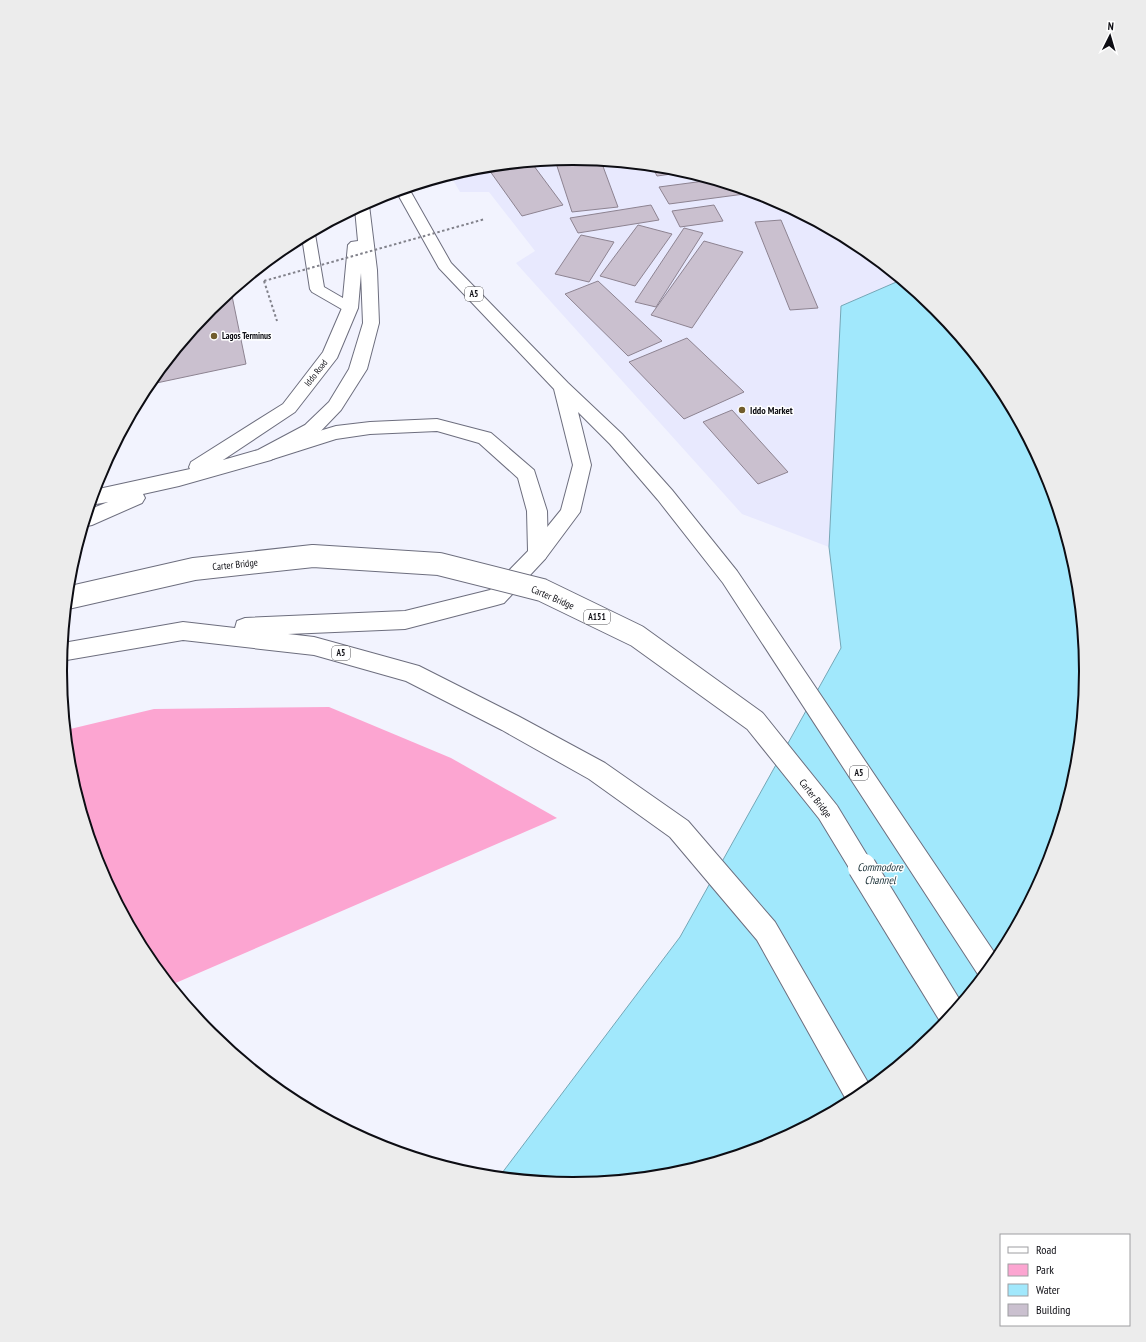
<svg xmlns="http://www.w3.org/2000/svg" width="1146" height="1342" font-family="'PT Sans Narrow',sans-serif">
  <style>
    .built { fill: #e8e9fe }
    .green { fill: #fca5d1 }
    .water { fill: #a1e8fc; stroke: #75a6b6 }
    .building { fill: #cac0cf; stroke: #8d8391 }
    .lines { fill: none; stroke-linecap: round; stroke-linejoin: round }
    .service-casing { stroke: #6d6e7e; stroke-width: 2 }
    .primary-casing { stroke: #6d6e7e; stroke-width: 2 }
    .trunk-casing { stroke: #6d6e7e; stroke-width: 2 }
    .path { stroke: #81818a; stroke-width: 2; stroke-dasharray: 2.5 2.5; stroke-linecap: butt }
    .service { fill: #fff; fill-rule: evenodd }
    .primary { fill: #fff; fill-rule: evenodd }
    .trunk { fill: #fff; fill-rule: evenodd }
    .primary-bridge-far1-casing { stroke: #6d6e7e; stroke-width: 24; stroke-linecap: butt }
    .primary-bridge-casing { stroke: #6d6e7e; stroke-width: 30; stroke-linecap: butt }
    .path-bridge { stroke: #81818a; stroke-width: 2; stroke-dasharray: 2.5 2.5; stroke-linecap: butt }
    .primary-bridge-far1 { stroke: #fff; stroke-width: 22 }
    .primary-bridge { stroke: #fff; stroke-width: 28 }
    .poi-dot { fill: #715c2c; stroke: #fff; stroke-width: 1.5 }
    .labels { text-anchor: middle; stroke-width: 3; stroke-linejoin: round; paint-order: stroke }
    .shield { fill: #fff; stroke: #56565a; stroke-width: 1 }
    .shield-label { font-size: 9px; font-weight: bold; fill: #0d0d13 }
    .far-poi-label { font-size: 9px; font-weight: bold; fill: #0d0d13; stroke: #fff; text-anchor: start }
    .far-street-label { font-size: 9px; fill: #0d0d13; stroke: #fff }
    .poi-label { font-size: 10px; font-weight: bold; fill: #0d0d13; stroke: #fff; text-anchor: start }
    .street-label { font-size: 10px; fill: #0d0d13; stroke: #fff }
    .water-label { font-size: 11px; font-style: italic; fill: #1a3037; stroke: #fff }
    .rim { fill: none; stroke: #0d0d13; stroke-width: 2 }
  </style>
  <rect width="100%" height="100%" fill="#f2f3fe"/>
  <!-- built -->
  <path class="built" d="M573,158l100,10 97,29 88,48 43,35 -60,26 -12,241 -87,-33 -226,-251 19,-12 -46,-59h-29l-10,-17 23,-7z"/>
  <!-- green -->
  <path class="green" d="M329,707l122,51 106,60 -386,167 -25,-29 -47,-89 -29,-96 -4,-41 88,-21z"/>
  <!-- water -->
  <path class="water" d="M901,280l35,28 64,78 47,89 29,96 10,100 -10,100 -29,97 -48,88 -63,78 -78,64 -89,47 -96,29 -100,10 -74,-7 181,-240 161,-289 -12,-101 12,-241z"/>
  <!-- building -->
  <path class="building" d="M573,158l28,3 17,46 -46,5 -17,-52z
    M531,162l32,43 -41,11 -35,-49z
    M652,166l21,2 13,4 -29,4z
    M712,180l40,13 -83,11 -10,-17z
    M651,205l8,15 -81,13 -8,-15z
    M714,205l9,16 -43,6 -8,-16z
    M781,220l37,88 -28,2 -35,-88z
    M638,225l34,9 -37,52 -35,-10z
    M684,228l19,5 -47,74 -21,-5z
    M581,235l33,7 -25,40 -34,-8z
    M704,241l39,11 -51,76 -41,-13z
    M598,281l64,60 -34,15 -63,-62z
    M231,291l15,73 -99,21 63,-77z
    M687,338l57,54 -60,27 -55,-57z
    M732,410l56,62 -30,12 -55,-62z"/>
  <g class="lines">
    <!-- service casing -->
    <g class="service-casing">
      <path id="service" d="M313,231l2,3 9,53 31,18 2,3 -2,3 -5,2 -5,-2 -33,-19 -2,-3 -8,-52z"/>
    </g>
    <!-- primary casing -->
    <g class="primary-casing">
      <path id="primary" d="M437,419l54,14 43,37 13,41 1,42 -3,6 -41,44 -7,2 -92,24 -117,5 26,3 105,29 99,50 87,47 83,58 87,101 95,164 1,1 -13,11 -10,5 -91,-163 -87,-103 -81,-58 -87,-49 -96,-49 -92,-26 -131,-15 -122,21 2,-18 120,-21 52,6 2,-7 8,-3 160,-7 85,-21 38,-39 -1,-40 -9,-33 -39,-35 -42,-12 -67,3 -34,5 -63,20 -7,-2 -2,-5 2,-5 70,-21 34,-4z"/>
    </g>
    <!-- trunk casing -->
    <g class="trunk-casing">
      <path id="trunk" d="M408,187l43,76 117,120 54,51 50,56 65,81 261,387 -17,21 -258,-396 -65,-83 -48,-56 -32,-32 13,53 -11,47 -35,47 -7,2 -7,-2 -3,-6 3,-6 30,-37 12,-45 -19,-76 -115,-121 -43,-77z
        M367,202l2,3 8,65 2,53 -12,46 -26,41 -24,25 -46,25 -92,26 -36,8 2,4 -3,5 -50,22 -9,2 5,-17 20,-8 -18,3 4,-15 96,-21 -1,-2 2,-5 92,-58 40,-52 19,-44 6,-63 3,-3 7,-1 -3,-32zM361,273l2,50 -14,46 -20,33 -24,23 -47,25 -35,10 72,-48 42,-54 21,-50z"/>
    </g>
    <!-- path -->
    <path class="path" d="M264,281l13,40"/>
    <!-- service -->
    <use href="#service" class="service"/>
    <!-- primary -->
    <use href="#primary" class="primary"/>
    <!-- trunk -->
    <use href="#trunk" class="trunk"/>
    <!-- primary-bridge-far1 casing -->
    <g class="primary-bridge-far1-casing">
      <path id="primary-bridge-far1" d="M67,598l127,-29 119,-13 126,8 103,26 95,46 118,85 73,91 34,56"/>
    </g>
    <!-- primary-bridge casing -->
    <g class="primary-bridge-casing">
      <path id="primary-bridge" d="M862,867l90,147"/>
    </g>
    <!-- path-bridge -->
    <path class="path-bridge" d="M264,281l221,-62"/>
    <!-- primary-bridge-far1 -->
    <use href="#primary-bridge-far1" class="primary-bridge-far1"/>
    <!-- primary-bridge -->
    <use href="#primary-bridge" class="primary-bridge"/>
  </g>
  <!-- markers -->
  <g class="poi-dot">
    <circle cx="214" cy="336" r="4"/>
    <circle cx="742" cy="410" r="4"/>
  </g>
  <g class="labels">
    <!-- shield labels -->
    <g class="shield">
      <rect x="465" y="287" width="18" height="14" rx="3"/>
      <rect x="584" y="610" width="26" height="14" rx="3"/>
      <rect x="332" y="646" width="18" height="14" rx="3"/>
      <rect x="850" y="766" width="18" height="14" rx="3"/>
    </g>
    <g class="shield-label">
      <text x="474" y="297">A5</text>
      <text x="597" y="620">A151</text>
      <text x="341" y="656">A5</text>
      <text x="859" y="776">A5</text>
    </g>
    <!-- far-poi labels -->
    <g class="far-poi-label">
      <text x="222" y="339">Lagos Terminus</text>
    </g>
    <!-- far-street labels -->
    <g class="far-street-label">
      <text transform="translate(316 373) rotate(-52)" y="3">Iddo Road</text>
    </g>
    <!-- poi labels -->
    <g class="poi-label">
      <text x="750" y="414">Iddo Market</text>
    </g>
    <!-- street labels -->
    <g class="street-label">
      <text transform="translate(235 564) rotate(-6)" y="4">Carter Bridge</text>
      <text transform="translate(553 597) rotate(23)" y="4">Carter Bridge</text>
      <text transform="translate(816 798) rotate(52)" y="4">Carter Bridge</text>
    </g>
    <!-- water labels -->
    <g class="water-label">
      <text x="880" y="871">Commodore<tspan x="880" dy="13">Channel</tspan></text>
    </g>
  </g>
  <!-- crop -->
  <path d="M0 0H1146V1342H0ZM67 671a506 506 0 1 1 1012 0a506 506 0 1 1-1012 0Z" fill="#ececec" fill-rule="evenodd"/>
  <path class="rim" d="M67 671a506 506 0 1 1 1012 0a506 506 0 1 1-1012 0Z"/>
  <!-- legend -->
  <rect x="1000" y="1234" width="130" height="92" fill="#ffffff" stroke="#9e9ea1"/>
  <rect x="1008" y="1247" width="20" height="6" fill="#ffffff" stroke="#9e9ea1"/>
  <text x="1036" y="1254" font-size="12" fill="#0d0d13">Road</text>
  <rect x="1008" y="1264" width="20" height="12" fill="#fca5d1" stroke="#9e9ea1"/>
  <text x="1036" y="1274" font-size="12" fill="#0d0d13">Park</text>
  <rect x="1008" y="1284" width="20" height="12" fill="#a1e8fc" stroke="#9e9ea1"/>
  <text x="1036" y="1294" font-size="12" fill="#0d0d13">Water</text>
  <rect x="1008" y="1304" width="20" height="12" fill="#cac0cf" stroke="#9e9ea1"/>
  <text x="1036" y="1314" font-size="12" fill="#0d0d13">Building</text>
  <!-- north arrow -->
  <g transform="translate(1110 36) rotate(5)" stroke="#ffffff" stroke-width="3" paint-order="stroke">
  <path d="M0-3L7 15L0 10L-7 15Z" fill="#0d0d13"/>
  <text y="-6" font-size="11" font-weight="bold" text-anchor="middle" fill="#0d0d13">N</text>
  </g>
</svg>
